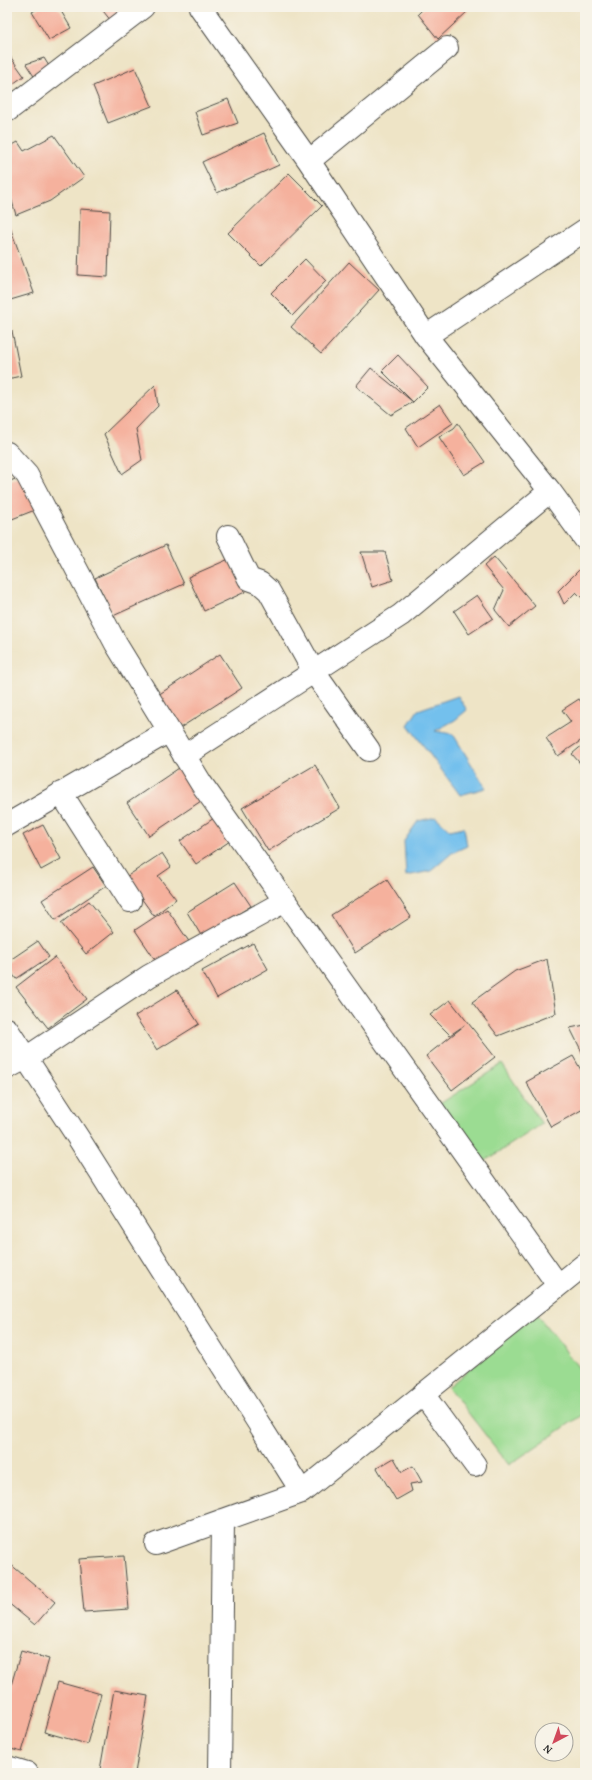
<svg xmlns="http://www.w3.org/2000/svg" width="592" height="1780" font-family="'Gentium Book Plus',serif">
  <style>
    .green { fill: #9bdc92; stroke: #63845e }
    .water { fill: #73c0ed; stroke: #4f768c }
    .building { fill: #f5b19d }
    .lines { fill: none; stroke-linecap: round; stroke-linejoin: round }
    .minor-casing { stroke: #484742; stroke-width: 24 }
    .minor { stroke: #fff; stroke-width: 22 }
  </style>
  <rect width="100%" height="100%" fill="#f7f3e8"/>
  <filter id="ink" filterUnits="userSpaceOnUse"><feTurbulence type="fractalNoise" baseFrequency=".025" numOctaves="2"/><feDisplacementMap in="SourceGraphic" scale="8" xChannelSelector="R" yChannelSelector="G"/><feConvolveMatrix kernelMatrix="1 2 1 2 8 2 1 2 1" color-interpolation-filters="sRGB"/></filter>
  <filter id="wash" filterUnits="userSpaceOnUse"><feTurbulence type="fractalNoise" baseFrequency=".012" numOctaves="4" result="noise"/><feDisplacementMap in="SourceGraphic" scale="16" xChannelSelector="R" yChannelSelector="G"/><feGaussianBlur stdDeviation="0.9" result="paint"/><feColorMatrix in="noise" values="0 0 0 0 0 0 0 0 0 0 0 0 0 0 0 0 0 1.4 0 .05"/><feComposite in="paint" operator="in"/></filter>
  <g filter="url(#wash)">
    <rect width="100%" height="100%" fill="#eee4c6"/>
    <!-- green -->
    <path class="green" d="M502,1064l40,60 -60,39 -44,-58z
      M536,1313l49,63v37l-76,52 -61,-78z"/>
    <!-- water -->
    <path class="water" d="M458,696l9,14 -12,10 -20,11 18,3 33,54 -26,7 -52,-70 10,-15z
      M436,817l14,13 14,-3 3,19 -15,7 -21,18 -25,5 -2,-35 14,-20z"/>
    <g id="blocks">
      <!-- building -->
      <path class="building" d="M40,7h17l4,4 10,17 -22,12 -17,-28z
        M100,7h28l-17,14z
        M425,7h39l4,4 -30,28 -20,-25z
        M7,52l17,24 -17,12z
        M44,58l8,13 -15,10 -11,-17z
        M135,68l17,38 -44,17 -15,-37z
        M228,99l10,24 -35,12 -8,-23z
        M264,133l15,32 -62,28 -15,-31z
        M54,135l30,42 -34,24 -34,14 -9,-31v-36l11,-6 6,9z
        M289,173l33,33 -61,60 -33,-33z
        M80,209l30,2 -2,66 -30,-2z
        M7,219l27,74 -27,8z
        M305,259l21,22 -33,34 -22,-22z
        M349,262l30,28 -58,64 -30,-27z
        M12,331l9,45 -14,3v-45z
        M398,355l30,32 -15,15 -22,13 -35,-29 15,-18 42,34 -31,-31z
        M155,385l3,21 -22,23 6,31 -20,14 -18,-40z
        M440,404l13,19 -35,24 -12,-19z
        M458,423l27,39 -21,13 -25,-38 15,-9z
        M27,475l13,33 -33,13v-39z
        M166,545l18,39 -71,32 -18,-38z
        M361,552h24l8,28 -21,7z
        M494,557l41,49 -26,21 -14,-17 9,-20 -20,-24z
        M229,559l16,33 -41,19 -16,-34z
        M582,567l3,3v31l-9,-9 -12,12 -6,-13z
        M477,595l16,23 -24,16 -15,-23z
        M220,654l22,34 -62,40 -22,-33z
        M579,699l6,9v30l-27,18 -12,-18 25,-16 -9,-12z
        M585,743v26l-13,-15z
        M315,765l25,43 -72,43 -26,-43z
        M182,766l22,33 -55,37 -22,-33z
        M214,818l16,23 -34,23 -16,-23z
        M43,825l18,34 -20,11 -18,-35z
        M162,853l9,14 -13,9 18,23 -22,17 -28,-39z
        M93,867l13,19 -51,34 -13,-20z
        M387,880l24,37 -56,36 -24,-38z
        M235,882l16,24 -49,31 -15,-25z
        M89,901l25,31 -28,22 -25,-31z
        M167,909l23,34 -32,21 -23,-34z
        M38,941l11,16 -33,22 -9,-13v-4z
        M253,943l15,26 -51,29 -15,-27z
        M55,957l32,42 -39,29 -32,-41z
        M547,959l9,54 -58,23 -26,-34 43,-31z
        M177,990l22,34 -42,26 -22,-34z
        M450,1000l45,57 -43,33 -26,-34 39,-31 -15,10 -20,-20z
        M585,1025v29h-2l-13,-26z
        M573,1056l12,21v31l-34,19 -25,-45z
        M394,1458l8,14 11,-6 9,16 -12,2 2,7 -16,9 -19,-32z
        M124,1556l5,53 -45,3 -5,-53z
        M9,1563l46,39 -20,23 -28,-23v-36z
        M21,1651l28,8 -27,93 -15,-4v-49z
        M58,1682l43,12 -14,50 -43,-12z
        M114,1690l34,6 -13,77h-21l-14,-3z"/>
    </g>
  </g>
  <g filter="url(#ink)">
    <use href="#blocks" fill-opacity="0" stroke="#484742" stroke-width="1"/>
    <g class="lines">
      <!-- minor casing -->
      <g class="minor-casing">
        <path id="minor" d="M200,7l109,154 117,175 124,155 35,48
          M7,111l136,-104
          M309,161l138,-113
          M426,336l159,-106
          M7,453l20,22 89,169 85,139 357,502
          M228,536l21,43 11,4 9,8 45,81 55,78
          M184,756l217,-141 149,-124
          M61,793l69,108
          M7,825l162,-94
          M7,1029l72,110 223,353
          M7,1068l19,-10 123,-82 136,-75
          M423,1394l52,71
          M156,1544l146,-52 283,-228
          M7,1767l20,6
          M220,1773l3,-253"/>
      </g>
      <!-- minor -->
      <use href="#minor" class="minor"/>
    </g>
  </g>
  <!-- margin -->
  <rect width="592" height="1780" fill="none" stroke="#f7f3e8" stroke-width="24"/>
  <!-- north arrow -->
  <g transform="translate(554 1742) rotate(221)"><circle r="19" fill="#f7f3e8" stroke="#a5a39c"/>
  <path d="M0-3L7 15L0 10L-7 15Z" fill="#d1495b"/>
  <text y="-6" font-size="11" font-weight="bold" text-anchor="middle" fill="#2b2b2b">N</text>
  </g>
</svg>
